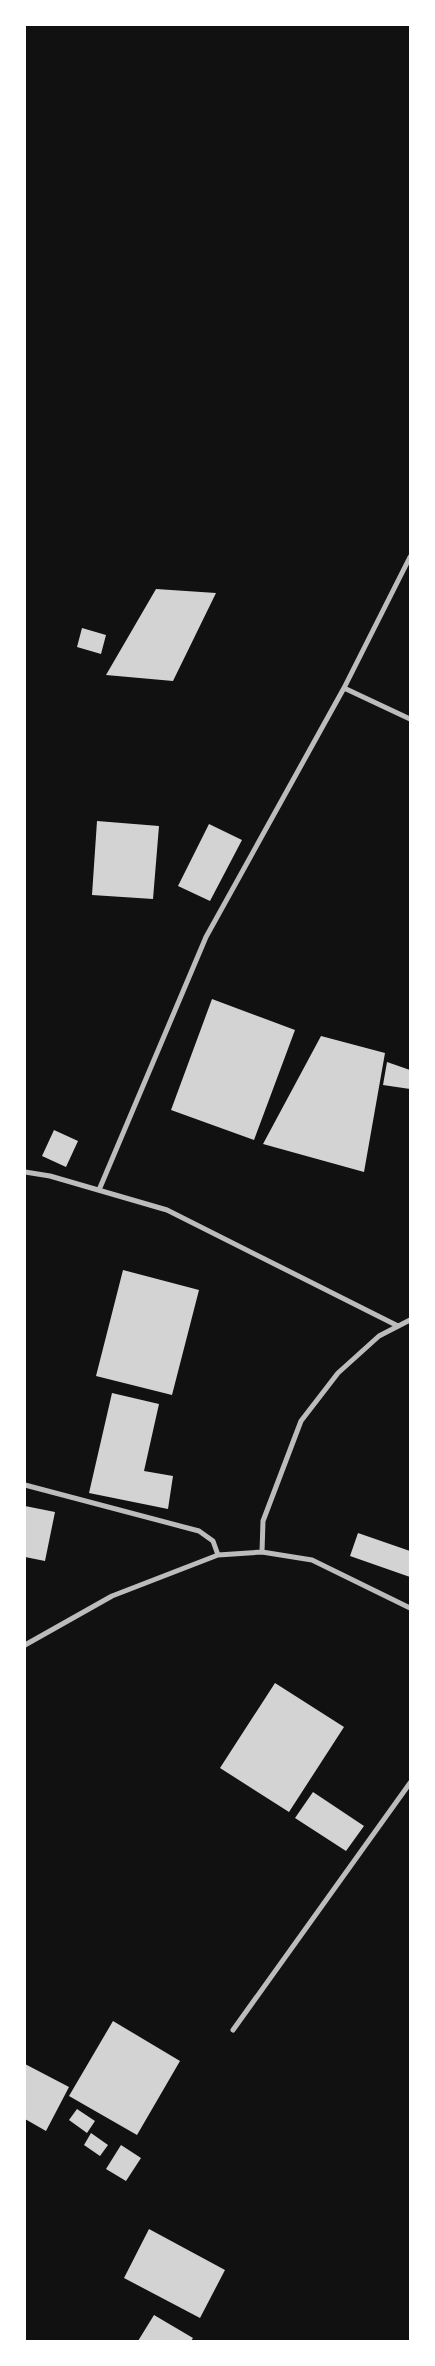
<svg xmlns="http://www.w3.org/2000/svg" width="435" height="2366" font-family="'Playfair Display',serif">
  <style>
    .building { fill: #d3d3d3 }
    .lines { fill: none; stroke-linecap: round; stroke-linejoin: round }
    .minor { stroke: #bcbcbc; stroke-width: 5 }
  </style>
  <rect width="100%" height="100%" fill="#111"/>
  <!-- building -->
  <path class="building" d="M156,589l60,4 -43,88 -67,-6z
    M82,628l24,7 -5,19 -24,-7z
    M97,821l62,5 -6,73 -61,-4z
    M209,824l33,16 -32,61 -32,-15z
    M212,999l83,31 -41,110 -83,-30z
    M321,1036l64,17 -21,119 -101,-28z
    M387,1062l23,8v19l-27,-4z
    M54,1130l24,11 -12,26 -24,-11z
    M123,1270l76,20 -27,105 -76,-19z
    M112,1393l47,11 -15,67 29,5 -5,33 -79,-16z
    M25,1506l30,6 -10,49 -20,-4z
    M358,1533l52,18v26l-60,-21z
    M275,1683l69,44 -55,85 -69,-44z
    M313,1792l51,34 -18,25 -51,-33z
    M113,2021l67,40 -43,74 -68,-39z
    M25,2064l44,23 -23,44 -21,-12z
    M77,2109l18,12 -8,12 -18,-13z
    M91,2133l17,12 -8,11 -16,-11z
    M121,2145l20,13 -15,23 -20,-12z
    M149,2229l76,41 -25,48 -76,-40z
    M154,2315l39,23 -2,3h-53z"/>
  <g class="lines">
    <!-- minor -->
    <path class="minor" d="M344,688l66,31
      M25,1172l25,4 117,34 231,116
      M99,1190l107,-253 138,-249 66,-131
      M25,1485l174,46 14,10 5,14
      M262,1552l1,-31 38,-100 37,-48 41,-37 31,-16
      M25,1645l87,-49 106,-41 44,-3 50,8 98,48
      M233,2030l177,-247"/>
  </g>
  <!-- border -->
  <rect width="435" height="2366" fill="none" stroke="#ffffff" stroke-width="52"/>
</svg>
